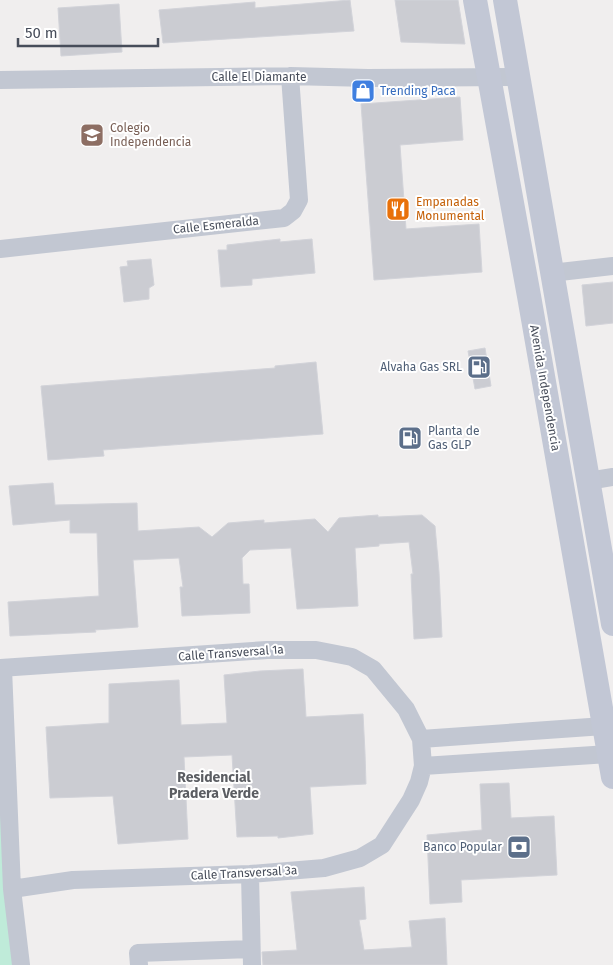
<svg xmlns="http://www.w3.org/2000/svg" width="613" height="965" font-family="'Fira Sans',sans-serif">
  <style>
    .green { fill: #bfebd9 }
    .building { fill: #cbccd2; stroke: #d2d3d9 }
    .lines { fill: none; stroke-linecap: round; stroke-linejoin: round }
    .minor { stroke: #c2c7d2; stroke-width: 18 }
    .secondary { stroke: #c2c7d5; stroke-width: 24 }
    .labels { text-anchor: middle; stroke-width: 4; stroke-linejoin: round; paint-order: stroke }
    .street-label { font-size: 12px; fill: #474d5a; stroke: #fff }
    .shop-label { font-size: 12px; fill: #366cbe; stroke: #fff; text-anchor: start }
    .education-label { font-size: 12px; fill: #785e54; stroke: #fff; text-anchor: start }
    .food-label { font-size: 12px; fill: #c56008; stroke: #fff; text-anchor: start }
    .service-label { font-size: 12px; fill: #4e5e75; stroke: #fff; text-anchor: end }
    .neighbourhood-label { font-size: 14px; font-weight: bold; fill: #5b5d62; stroke: #fff }
  </style>
  <rect width="100%" height="100%" fill="#f0eeee"/>
  <!-- green -->
  <path class="green" d="M0,708l18,257h-18z"/>
  <!-- building -->
  <path class="building" d="M350,0l4,31 -191,12 -4,-33 96,-8v6z
    M395,0h63l7,44 -64,-2z
    M119,4l3,48 -61,4 -3,-48z
    M460,97l3,43 -63,5 6,84 73,-5 3,48 -108,8 -13,-176z
    M280,239v3l32,-3 3,34 -63,6v6l-31,2 -3,-37h9v-5z
    M151,259l3,26 -5,3v11l-25,3 -4,-35 8,-1 -1,-5z
    M613,282v41l-27,3 -4,-41z
    M485,348l6,38 -16,3 -7,-38z
    M316,362l7,72 -220,16 1,6 -56,4 -7,-74 234,-18v-2z
    M53,483l2,22 82,-2 1,28 61,-4 13,10 16,-14 36,-3v3l51,-4 13,13 11,-14 39,-3v2l44,-2 13,11 4,46 3,65 -28,2 -3,-65h2l-4,-32 -30,2v2l-24,2 3,58 -61,3 -6,-61 -41,2 -8,8 1,26h6l1,29 -68,3 -2,-29h3l-4,-29 -46,2 5,67 -43,3 1,2 -86,4 -2,-34 91,-6 -2,-63h-27v-13l-57,5 -4,-39z
    M303,669l3,48 57,-3 2,39 1,31 -56,3 3,47 -35,4v-2l-41,1 -5,-82 -48,2 4,82 -70,5 -5,-48 -63,2 -4,-71 63,-4v-39l70,-4 2,45 46,-2 -3,-48 36,-4z
    M509,783l2,35 43,-2 3,59 -96,5 1,22 -32,2 -3,-69 55,-5 -2,-46z
    M364,887l2,32 -7,1 5,30 48,-3 -3,-26 36,-3 2,47h-184l-1,-13 35,-2 -6,-58z"/>
  <g class="lines">
    <!-- minor -->
    <path class="minor" d="M0,80l290,-4 78,2 150,-1
      M0,249l284,-31 9,-7 6,-11 -9,-124
      M551,273l62,-7
      M588,481l25,-4
      M0,668l267,-18h49l36,7 21,12 33,40 15,30 2,27 -4,16 -8,18 -29,45 -22,13 -36,10 -74,6 -177,6 -61,9
      M3,668l9,221 9,76
      M421,739l183,-13
      M423,766l186,-12
      M250,874l2,91
      M139,965l-1,-12 113,-4"/>
    <!-- secondary -->
    <path class="secondary" d="M475,0l54,296 84,481
      M505,0l108,624"/>
  </g>
  <!-- icons -->
  <defs>
    <g id="shop-square" transform="scale(1.25)"><rect x="-9" y="-9" width="18" height="18" rx="4" fill="#3f7fe0" stroke="#fff"/><path d="M-5-2.5h2.3a2.7 3.5 0 0 1 5.4 0H5L5.5 6h-11ZM-1.5-2.5h3a1.5 2.3 0 0 0-3 0Z" fill="#fff"/></g>
    <g id="school-square" transform="scale(1.25)"><rect x="-9" y="-9" width="18" height="18" rx="4" fill="#8d6e63" stroke="#fff"/><path d="M0-5L7-2L0 1L-7-2ZM-4 1L0 2.5L4 1V4Q0 6-4 4Z" fill="#fff"/></g>
    <g id="restaurant-square" transform="scale(1.25)"><rect x="-9" y="-9" width="18" height="18" rx="4" fill="#e8710a" stroke="#fff"/><path d="M-5-6h1v4h1v-4h1v4h1v-4h1v5L-1.5 .5V6h-2V.5L-5-1ZM5-6V6H3V1.5H1.5Q1.5-4 5-6Z" fill="#fff"/></g>
    <g id="fuel-square" transform="scale(1.25)"><rect x="-9" y="-9" width="18" height="18" rx="4" fill="#5c6f8a" stroke="#fff"/><path d="M-5.5-6h7V0h2V4h1.3V-2.5L3-4.5l.8-.8L6-3V5H2.5V1h-1V6h-7ZM-4.2-4.7v3.2H.2V-4.7Z" fill="#fff"/></g>
    <g id="bank-square" transform="scale(1.25)"><rect x="-9" y="-9" width="18" height="18" rx="4" fill="#5c6f8a" stroke="#fff"/><path d="M-6-4H6V4H-6ZM0-2.3a2.3 2.3 0 1 0 0 4.6a2.3 2.3 0 1 0 0-4.6Z" fill="#fff"/></g>
  </defs>
  <g fill-rule="evenodd">
    <use href="#shop-square" x="363" y="91"/>
    <use href="#school-square" x="92" y="135"/>
    <use href="#restaurant-square" x="398" y="209"/>
    <use href="#fuel-square" x="479" y="367"/>
    <use href="#fuel-square" x="410" y="438"/>
    <use href="#bank-square" x="519" y="847"/>
  </g>
  <g class="labels">
    <!-- street labels -->
    <g class="street-label">
      <text x="259" y="81">Calle El Diamante</text>
      <text transform="translate(216 225) rotate(-6)" y="4">Calle Esmeralda</text>
      <text transform="translate(545 388) rotate(80)" y="4">Avenida Independencia</text>
      <text transform="translate(231 653) rotate(-4)" y="4">Calle Transversal 1a</text>
      <text transform="translate(244 873) rotate(-3)" y="4">Calle Transversal 3a</text>
    </g>
    <!-- shop labels -->
    <g class="shop-label">
      <text x="380" y="95">Trending Paca</text>
    </g>
    <!-- education labels -->
    <g class="education-label">
      <text x="110" y="132">Colegio<tspan x="110" dy="14">Independencia</tspan></text>
    </g>
    <!-- food labels -->
    <g class="food-label">
      <text x="416" y="206">Empanadas<tspan x="416" dy="14">Monumental</tspan></text>
    </g>
    <!-- service labels -->
    <g class="service-label">
      <text x="462" y="371">Alvaha Gas SRL</text>
      <text x="428" y="435" text-anchor="start">Planta de<tspan x="428" dy="14">Gas GLP</tspan></text>
      <text x="502" y="851">Banco Popular</text>
    </g>
    <!-- neighbourhood labels -->
    <g class="neighbourhood-label">
      <text x="214" y="782">Residencial<tspan x="214" dy="16">Pradera Verde</tspan></text>
    </g>
  </g>
  <!-- scale -->
  <path d="M18 38v8h140v-8" fill="none" stroke="#474d5a" stroke-width="2.5"/>
  <text x="25" y="38" font-size="15" fill="#474d5a" stroke="#ffffff" stroke-width="4" paint-order="stroke">50 m</text>
</svg>
